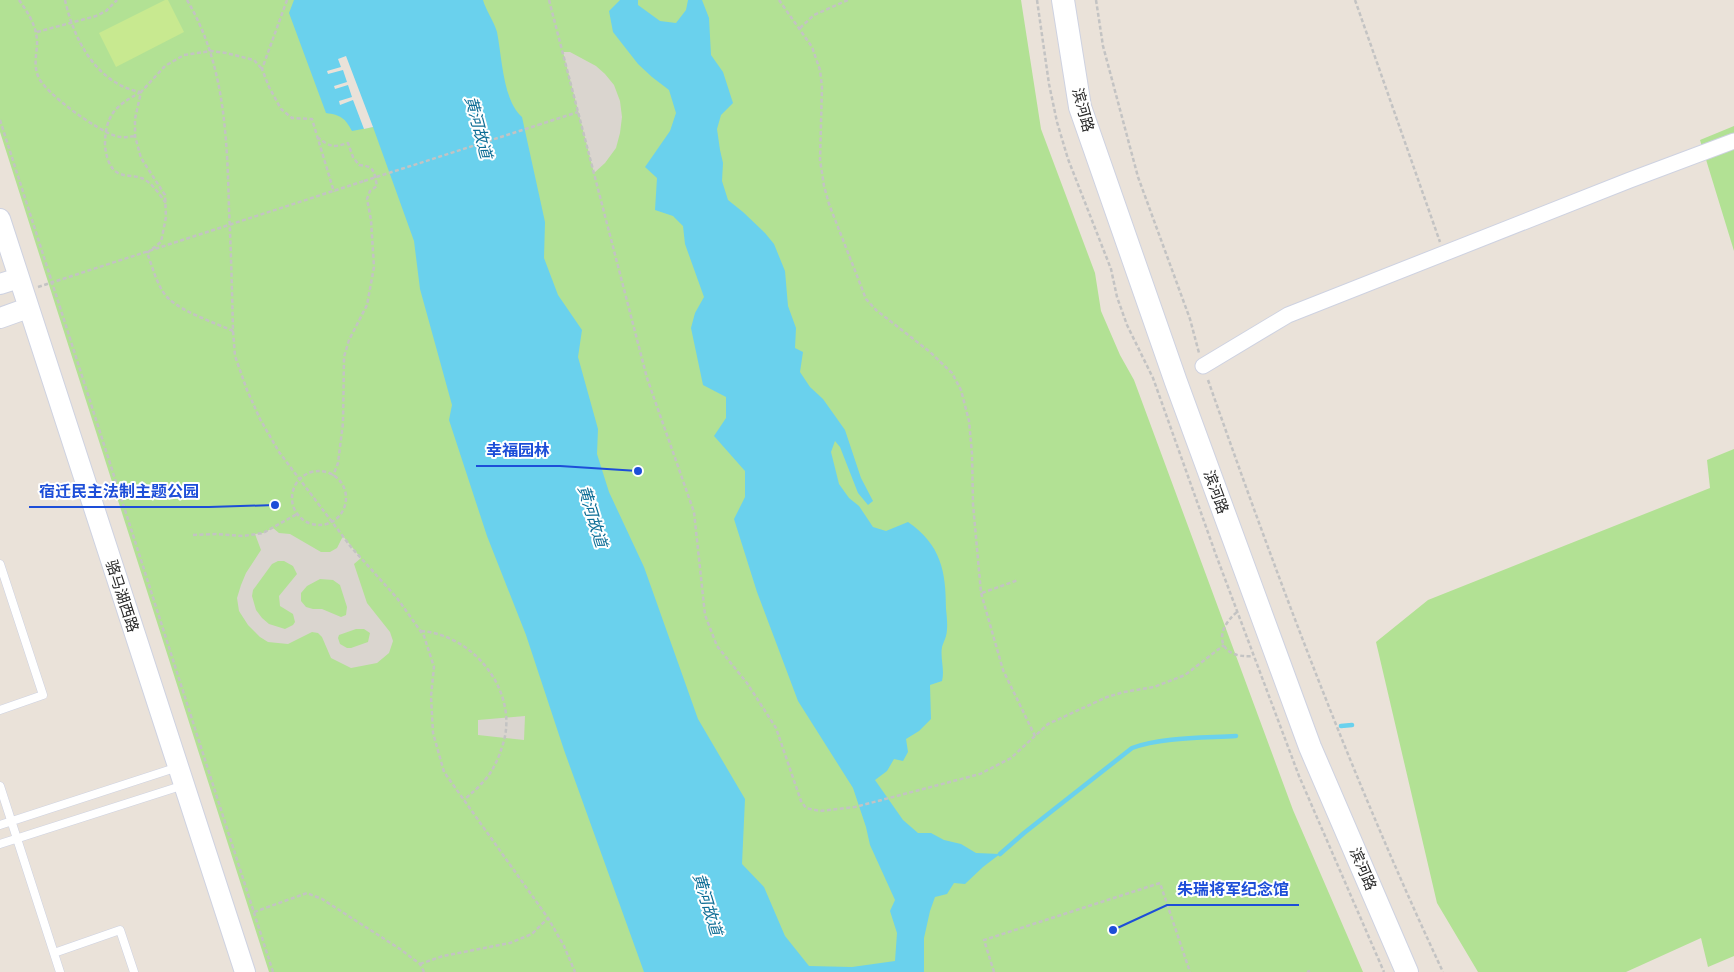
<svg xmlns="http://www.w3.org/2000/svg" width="1734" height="972" font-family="'IBM Plex Sans','Noto Sans SC',sans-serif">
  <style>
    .green { fill: #b2e194 }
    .pitch { fill: #c8e990 }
    .plaza { fill: #dad5cf; fill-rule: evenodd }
    .water { fill: #6ad1ed }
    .pier { fill: #eae2d9 }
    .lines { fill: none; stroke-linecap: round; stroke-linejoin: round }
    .stream { stroke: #6ad1ed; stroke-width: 4.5 }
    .service-casing { stroke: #ced2e1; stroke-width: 9 }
    .minor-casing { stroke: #ced2e1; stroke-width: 17 }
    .tertiary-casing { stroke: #ced2e1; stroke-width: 22 }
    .secondary-casing { stroke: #ced2e1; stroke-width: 24 }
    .path { stroke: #c3c3c3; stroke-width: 2.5; stroke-dasharray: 4 2.5; stroke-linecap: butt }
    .service { stroke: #fff; stroke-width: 8 }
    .minor { stroke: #fff; stroke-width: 15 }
    .tertiary { stroke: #fff; stroke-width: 20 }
    .secondary { stroke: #fff; stroke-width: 22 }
    .path-bridge { stroke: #c3c3c3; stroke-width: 2.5; stroke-dasharray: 4 2.5; stroke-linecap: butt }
    .labels { text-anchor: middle; stroke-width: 4; stroke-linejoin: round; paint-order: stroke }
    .street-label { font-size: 15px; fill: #272727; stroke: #fff }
    .water-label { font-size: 16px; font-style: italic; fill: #0d6d95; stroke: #fff }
    .leader { fill: none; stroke: #1d4ed8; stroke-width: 2 }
    .callout-dot { fill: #1d4ed8; stroke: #fff; stroke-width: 2 }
    .callout-label { font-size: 16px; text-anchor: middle; font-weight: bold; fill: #1d4ed8; stroke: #fff; stroke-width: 4; stroke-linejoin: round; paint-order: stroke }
  </style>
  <rect width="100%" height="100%" fill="#eae2d9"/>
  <!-- green -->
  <path class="green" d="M0,0h1021l20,129 54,144 6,38 19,44 14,25 159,430 70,162h-1094l-269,-840z
    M1734,126v125l-34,-111z
    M1734,449v507l-26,11 -7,-29 -75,34h-148l-41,-69 -61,-261 52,-42 282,-112 -3,-28z"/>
  <!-- pitch -->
  <path class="pitch" d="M165,0h3l16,32 -68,35 -17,-34z"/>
  <!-- plaza -->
  <path class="plaza" d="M563,52h7l26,14 9,8 9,11 6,16 2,16 -2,16 -4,15 -11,15 -11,10z
    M273,528l6,5 11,1 31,18h9l7,-4 6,-12 18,22 -7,6 13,39 23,29 3,9 -4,12 -12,10 -26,5 -20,-10 -9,-21 -4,-4 -6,-1 -24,12 -20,-2 -8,-5 -12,-12 -9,-14 -2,-13 4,-13 5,-12 15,-23 -6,-16 8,-1zM278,561h6l9,5 4,8 -18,22 1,10 13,8 2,8 -2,3 -8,4 -16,-5 -7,-6 -6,-8 -4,-14 1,-6 19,-26zM320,579l13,1 7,5 7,22 -1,8 -5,2 -19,-8h-9l-7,-2 -5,-6v-8l6,-7zM356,629h8l6,4 -2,9 -17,6h-4l-7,-4 -2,-6 1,-3z
    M525,716l-1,24 -46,-5v-15z"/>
  <!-- water -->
  <path class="water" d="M294,0h189c3,11 11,21 14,32 5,25 6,69 25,85l23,105 -1,36 14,37 24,35 -4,27 20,72 -1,25 12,38 35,75 54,152 47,80 -3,65 22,23 21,49 24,30 43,1 43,-6 2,-28 -7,-22 5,-11 -25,-55 -4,-18 -13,-39 -55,-87 -41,-109 -23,-73 11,-22v-26l-31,-35 12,-18v-21l-23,-12 -12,-57 4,-15 9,-16 -19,-53 -2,-18 -10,-10 -18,-6 2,-32 -12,-11 25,-36 6,-18 -7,-23 -17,-13 -14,-13 -25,-32 -4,-21 11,-11h18v5l22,16 16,2 10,-13 2,-10h14l7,18 2,37 12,17 10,31 -12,12 -4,14 3,21 3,13 -1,18 6,19 15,12 22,21 9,11 11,27 3,35 8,22 -1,20 8,4 -3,20 10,15 13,12 22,31 16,48 12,23 -5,4 -10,-12 -18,-46 -5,-6 -4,11 8,32 10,14 10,8 14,21 13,4 22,-9c33,23 38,49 38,87 1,9 2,19 0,27 -1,4 -3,7 -4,11 -2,11 3,23 0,34l-12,4 1,34 -12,12 -13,8 2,13 -5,9 -9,-2 -7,12 -12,9 28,40 15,13h13l13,7 17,4 15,9 24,1 -17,13 -18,17 -11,-1 -7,11 -12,3 -5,14 -6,27v34h-280l-80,-222 -38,-115 -39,-99 -38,-116 3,-15 -32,-116 -6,-48 -41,-114 -21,4c-7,-13 -11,-16 -26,-18l-37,-100z"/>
  <!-- pier -->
  <path class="pier" d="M346,56l27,71 -9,2 -11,-29 -13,5 -1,-4 13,-4 -4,-12 -13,4 -1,-3 13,-4 -4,-12 -15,4 -1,-3 14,-4 -3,-8z"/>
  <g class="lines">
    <!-- stream -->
    <path class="stream" d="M1341,726l11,-1
      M1000,854l24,-21 108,-85c29,-11 72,-10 104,-12"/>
    <!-- service casing -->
    <g class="service-casing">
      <path id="service" d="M0,564l43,131 -43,15
        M0,786l60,186
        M0,825l178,-58
        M0,844l184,-59
        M54,953l66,-23 14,42"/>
    </g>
    <!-- minor casing -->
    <g class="minor-casing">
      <path id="minor" d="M1203,366l85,-51 342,-135 104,-39"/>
    </g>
    <!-- tertiary casing -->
    <g class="tertiary-casing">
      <path id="tertiary" d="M0,219l245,753
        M0,284l19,-6
        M0,318l28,-10"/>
    </g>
    <!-- secondary casing -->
    <g class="secondary-casing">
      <path id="secondary" d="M1063,0l17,107 96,275 134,365 97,225"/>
    </g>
    <!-- path -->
    <path class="path" d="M19,0c10,14 19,28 18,46 -1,10 -3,20 1,30 6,17 60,55 78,60 6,2 12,1 19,0
      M65,0c9,40 31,83 75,92
      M187,0c38,64 40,137 42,209 2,41 3,81 4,122l2,25 12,34 13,29 19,33 72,95 46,51 27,38 10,31 -3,29 2,37 11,39 104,146 16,28 11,26
      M287,0l-25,69 7,18 12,22 11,9 20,1 22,73
      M549,0l98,378 47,134 11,103 12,31 30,37 29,45 25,73 5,7 14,3 35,-4 125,-33 31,-16 37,-34 59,-27 17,-5 30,-5 31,-12 39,-30
      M779,0l33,47 8,23 2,17 -2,73 4,26 5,18 37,95 10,11 54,42 22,21 9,17 8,31 3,33 1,50 8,89 22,77 32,66
      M1037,0l12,84 8,38 11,37 43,110 6,28 10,28 26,53 63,177 83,221 85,196
      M1096,0l7,46 35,131 52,142 9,34
      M1355,0l85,242
      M800,28l14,-13 34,-15
      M37,32l59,-16 10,-5 11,-11
      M141,92c-26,14 -36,23 -36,54 1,8 3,19 10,25 7,6 18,4 26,7 11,4 18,16 25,25
      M0,120l273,852
      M538,125l40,-13
      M317,137c14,10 15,11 31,6l5,14 6,8c16,1 15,7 18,21l-7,5 -3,8 4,21 3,47 -7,38 -18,35 -5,17 -1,66 -5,40 -5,13
      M38,287l326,-106
      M233,331c-18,-8 -50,-19 -64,-32 -12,-11 -16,-32 -22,-46l14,-11 5,-25 -1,-22 -24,-37 -6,-22v-17l6,-27 24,-26 19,-11 27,-4 15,2 28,7 8,9
      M1208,380c70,200 145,400 235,592
      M292 498a27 27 0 1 1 54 0a27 27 0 1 1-54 0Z
      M193,535l23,-1 27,2 20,-3 34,-19
      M982,593l36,-13
      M1237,612c-25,21 -18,47 16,44
      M421,631c54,4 100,63 81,116 -4,13 -11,28 -21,37 -5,6 -11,10 -17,16
      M254,912l53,-19 15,6 78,50 20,15 4,8
      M420,964l23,-8 67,-13 22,-9 15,-15
      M994,972l-10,-32 176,-57 30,89
      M1307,972l3,-1"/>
    <!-- service -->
    <use href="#service" class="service"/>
    <!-- minor -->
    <use href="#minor" class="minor"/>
    <!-- tertiary -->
    <use href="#tertiary" class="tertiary"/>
    <!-- secondary -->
    <use href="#secondary" class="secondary"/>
    <!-- path-bridge -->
    <path class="path-bridge" d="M364,181l174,-56"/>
  </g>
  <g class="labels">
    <!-- street labels -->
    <g class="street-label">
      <text transform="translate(1083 110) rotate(75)" y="5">滨河路</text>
      <text transform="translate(1216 492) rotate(70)" y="5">滨河路</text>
      <text transform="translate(122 596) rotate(72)" y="5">骆马湖西路</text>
      <text transform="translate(1363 869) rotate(67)" y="5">滨河路</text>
    </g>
    <!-- water labels -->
    <g class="water-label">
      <text transform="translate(479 127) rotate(75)" y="6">黄河故道</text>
      <text transform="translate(593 516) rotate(73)" y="6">黄河故道</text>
      <text transform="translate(708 904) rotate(73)" y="6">黄河故道</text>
    </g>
  </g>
  <!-- callouts -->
  <path class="leader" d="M638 471L560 466H476M275 505L209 507H29M1113 930L1167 905H1299"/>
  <g class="callout-dot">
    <circle cx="638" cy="471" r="5"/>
    <circle cx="275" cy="505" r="5"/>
    <circle cx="1113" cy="930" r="5"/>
  </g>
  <g class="callout-label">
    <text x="518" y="456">幸福园林</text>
    <text x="119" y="497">宿迁民主法制主题公园</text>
    <text x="1233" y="895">朱瑞将军纪念馆</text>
  </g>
</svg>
